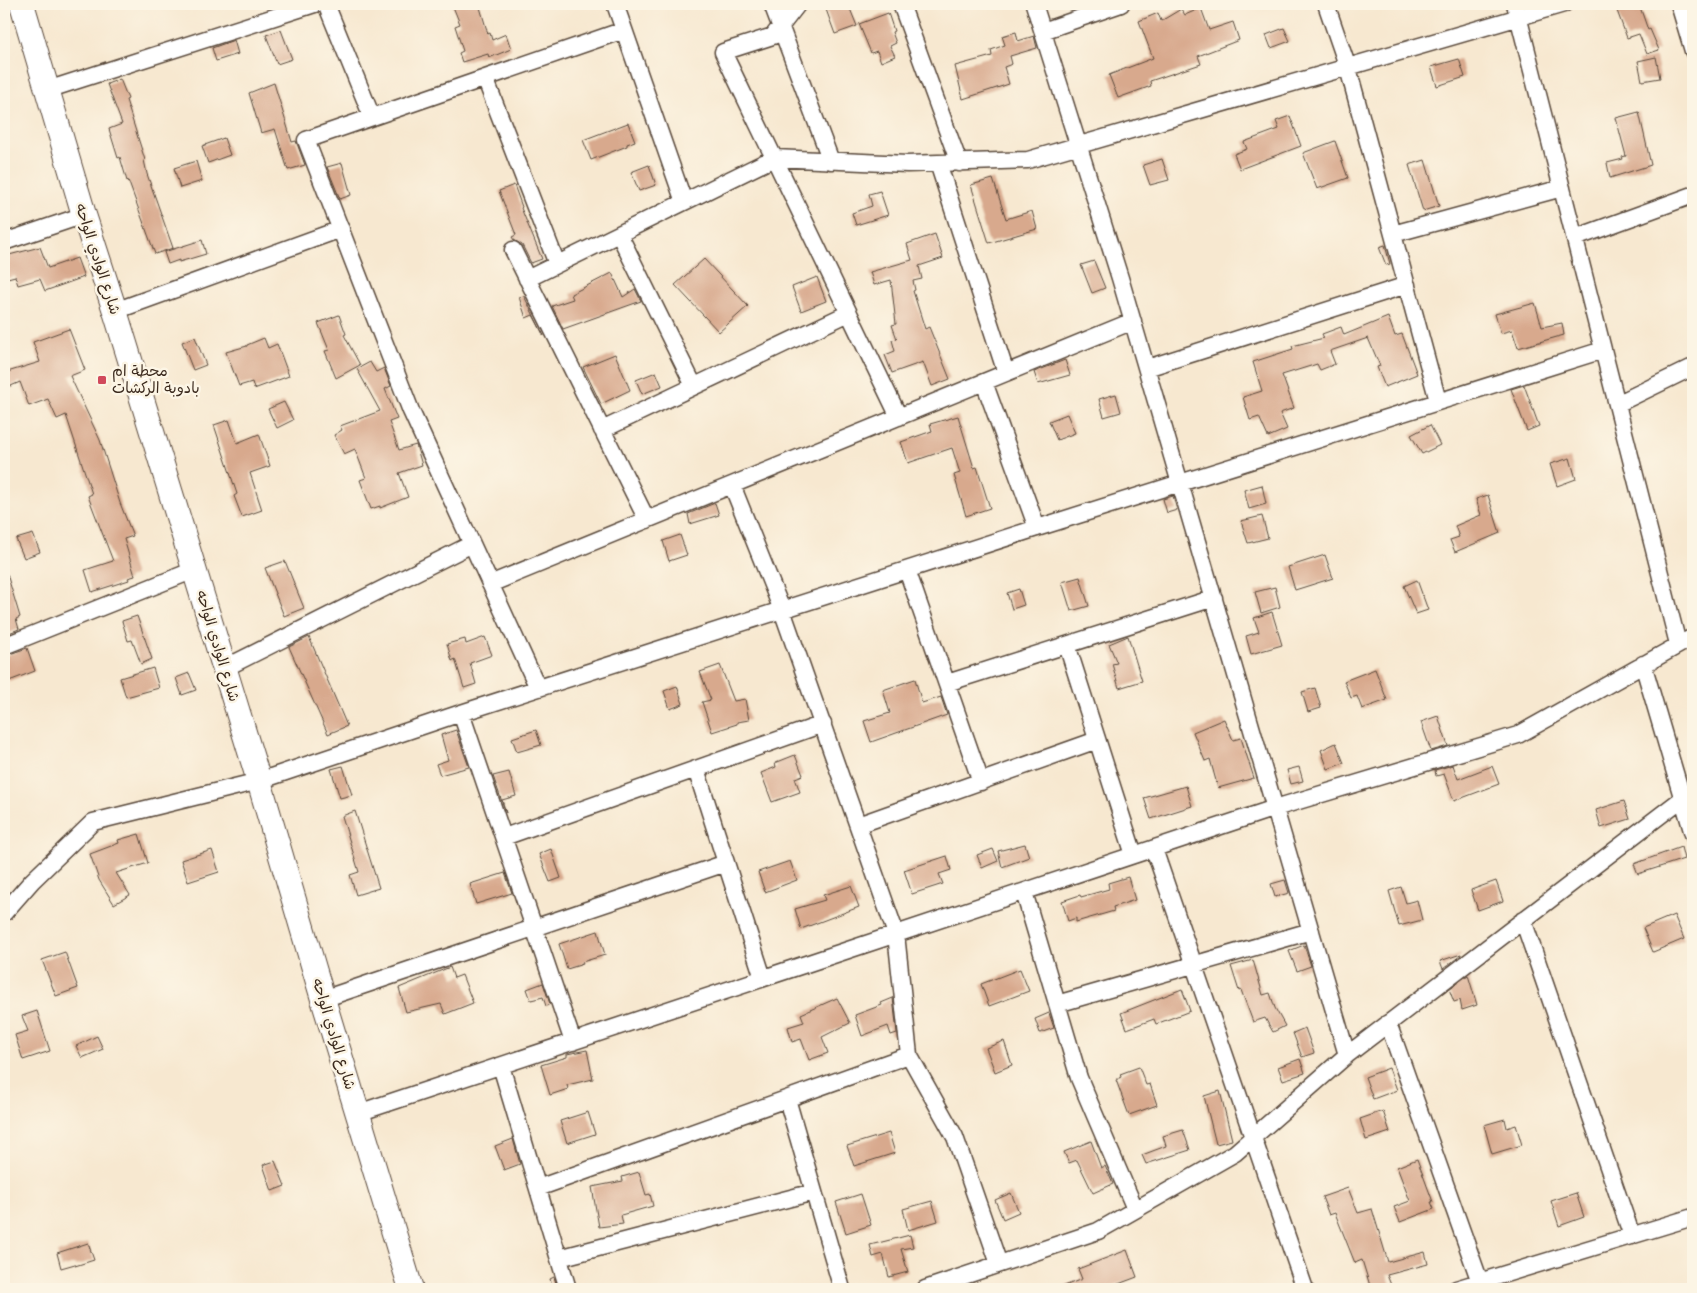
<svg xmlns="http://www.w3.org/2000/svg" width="1697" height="1293" font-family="'Playpen Sans','Playpen Sans Arabic',sans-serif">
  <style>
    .building { fill: #d8a98d }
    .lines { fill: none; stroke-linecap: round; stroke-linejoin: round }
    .street-casing { stroke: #574639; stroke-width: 19 }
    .secondary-casing { stroke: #574639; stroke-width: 26 }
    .street { stroke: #fff; stroke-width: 16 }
    .secondary { stroke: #fff; stroke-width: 24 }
    .poi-dot { fill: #d1495b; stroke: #fcf5e5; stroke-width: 2 }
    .labels { text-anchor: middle; stroke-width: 5; stroke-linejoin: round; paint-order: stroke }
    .street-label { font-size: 15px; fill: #3b2a1e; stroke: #fcf5e5 }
    .poi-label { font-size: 15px; fill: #3b2a1e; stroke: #fcf5e5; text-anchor: start }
  </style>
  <rect width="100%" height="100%" fill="#fcf5e5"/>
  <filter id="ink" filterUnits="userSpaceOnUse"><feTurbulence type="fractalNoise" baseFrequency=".02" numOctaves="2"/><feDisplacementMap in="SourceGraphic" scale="10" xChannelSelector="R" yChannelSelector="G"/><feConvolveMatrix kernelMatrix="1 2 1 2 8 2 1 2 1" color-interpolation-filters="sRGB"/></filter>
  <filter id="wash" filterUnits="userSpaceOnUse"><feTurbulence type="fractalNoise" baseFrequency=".0096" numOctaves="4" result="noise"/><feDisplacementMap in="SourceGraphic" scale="20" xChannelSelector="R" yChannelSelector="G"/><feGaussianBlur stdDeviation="1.12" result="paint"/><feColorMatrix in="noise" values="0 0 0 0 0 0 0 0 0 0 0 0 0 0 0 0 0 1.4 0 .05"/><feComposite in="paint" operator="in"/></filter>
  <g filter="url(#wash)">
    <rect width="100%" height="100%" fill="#f7e8d0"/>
    <g id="blocks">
      <!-- building -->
      <path class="building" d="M452,4h27l9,30 2,-1 2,7 14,-6 5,15 -22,9 -1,-4 -26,8 -3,-9 4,-2 -8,-25 5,-2z
        M824,4h24l9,22 -22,8z
        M1628,4h11l9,26 2,-1 9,21 -12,4 -8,-20 -12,4 -11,-30z
        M1201,8l8,22 24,-8 6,18 -41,16 3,8 -51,17 1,5 -33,12 -9,-23 44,-17 -14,-37 19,-8 3,8 20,-12 4,6z
        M888,13l6,18 -2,1 4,11 -6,3 5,10 -14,6 -4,-11 -6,2 -12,-29z
        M1284,28l6,13 -19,7 -5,-13z
        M281,30l11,29 -15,5 -11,-29z
        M1016,32l2,9 16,-5 3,12 -27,8 2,8 -8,3 5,17 -46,15 -8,-33 37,-10 -1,-6 14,-5 -3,-9z
        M234,40l4,14 -22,7 -4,-13z
        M1656,57l4,21 -18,3 -4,-20z
        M1459,59l6,18 -28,9 -6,-19z
        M120,79l8,20 -2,1 19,60h-1l3,14 26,74 -18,6 -27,-74 -1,1 -7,-24 -2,1 -9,-29 13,-5 -15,-40z
        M274,83l18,59 4,-1 9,24 -17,5 -13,-41 -14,4 -12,-40z
        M1639,112l12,53 -41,13 -3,-15 16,-4 -1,-2 4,-1 -10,-38z
        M1290,116l11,30 -61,23 -6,-15 13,-5 -3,-7 35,-13 -3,-8z
        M628,123l7,18 -8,3v2l-36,14 -8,-20z
        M224,138l6,17 -22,8 -6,-17z
        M1335,141l13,37 -31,11 -14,-36z
        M1162,159l7,21 -19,5 -7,-20z
        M1425,160l14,46 -16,5 -14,-46z
        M196,161l6,20 -22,7 -6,-20z
        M342,163l9,32 -11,4 -13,-32z
        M649,165l7,20 -17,6 -8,-19z
        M993,179l13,40 26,-8 5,18 -48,14 -18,-58z
        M514,185l8,22 -1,1 21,51 -11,4 -9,-18 -8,-5 -2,-3 4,-2 -17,-44z
        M880,191l8,24 -32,10 -4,-12 20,-7 -3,-12z
        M935,234l8,24 -24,8 3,13 -9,2 2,9 -2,1 12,38 4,-2 21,52 -18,7 -9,-24 -31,11 -7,-18 10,-4 -3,-11 5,-1 -5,-14 4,-1 -5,-44 -17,5 -4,-13 42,-12 -5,-16z
        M202,240l4,14 -27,8v-2l-11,4 -4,-12z
        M1385,245l5,19 -4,1 -7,-18z
        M40,247l8,21 29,-10 7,19 -39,14 -5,-12 -22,6 -3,-9 -11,3v-20l6,-2 -1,-2z
        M704,259l44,47 -29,26 -44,-47z
        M1094,261l11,27 -13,5 -11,-28z
        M612,273l11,24 12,-8 6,12 -78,28 -11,-23 21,-7 -2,-5z
        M817,277l9,24 -25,10 -9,-24z
        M524,296l20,40 -11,-21 -7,3 -7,-21z
        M1535,303l7,24 20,-4 2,12 -46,13 -6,-18 -11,3 -6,-19z
        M339,315l7,19 -2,1 16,30 -24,13 -11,-27 4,-1 -11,-27z
        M1388,317l7,19 7,-2 15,40 -32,13 -8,-20 3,-1 -12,-28 -38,13 5,13 -15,6 -3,-6 -35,11 12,33 -14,5 7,16 -19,8 -9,-20 -9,3 -7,-23 19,-6 -9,-29 40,-13 -1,-3 32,-8 -2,-4 19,-7 3,8z
        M69,329l16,41 -15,6 30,64 20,63 13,33 -9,3 11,37 -7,2 1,2 -37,12 -7,-22 28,-9 -25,-65 4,-2 -26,-79 -9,4 -9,-20 -19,7 -9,-24 -16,7v-16l36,-11 -7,-20z
        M195,337l11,28 -13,5 -11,-28z
        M264,338l4,10 9,-4 12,32 -35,13 -2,-7 -13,4 -13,-34 21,-6v-1z
        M615,354l15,36 -29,14 -18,-37z
        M1065,360l5,15 -32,9 -4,-12z
        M370,362l6,10 8,-4 7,18 -6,3 12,30 -8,3 10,28 17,-5 6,20 -23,8 9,24 -28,11v-2l-9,3 -11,-29 6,-2 -11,-29 -11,5 -10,-19 8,-5 -2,-4 40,-15 -23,-42z
        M656,372l6,14 -20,8 -6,-14z
        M1524,385l15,41 -12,5 -16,-42z
        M1116,394l5,18 -17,5 -5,-18z
        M284,402l9,18 -16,8 -9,-19z
        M1067,414l8,19 -18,7 -8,-19z
        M958,416l16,52 3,-1 13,41 -24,8 -12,-41 6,-2 -8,-25 -44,15 -7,-21 31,-11 -2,-7z
        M229,420l8,23 22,-9 11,32 -20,7 12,37 -20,7 -8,-21 3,-2 -23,-69z
        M1430,425l10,20 -18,9 -11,-19z
        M1570,458l6,21 -19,7 -7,-22z
        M1262,485l4,19 -17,5 -5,-19z
        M1488,495l12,38 -45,19 -5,-12 9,-3 -4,-11 26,-11 -5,-16z
        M1173,496l4,14 -10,3 -4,-14z
        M715,503l4,12 -29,9 -2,-10z
        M1262,516l6,22 -20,5 -7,-22z
        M33,534l7,18 -16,6 -8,-19z
        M680,535l7,20 -18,6 -6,-20z
        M1325,555l8,23 -38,12 -7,-23z
        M285,561l19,47 -20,8 -19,-48z
        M4,574h3l13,43 -4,2 3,10 -15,6z
        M1080,577l9,29 -18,5 -9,-29z
        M1417,580l11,30 -12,4 -12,-28z
        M1275,587l5,20 -19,6 -6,-21z
        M1019,589l5,16 -12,4 -5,-16z
        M1272,612l10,33 -31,9 -5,-18 13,-4 -5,-14z
        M137,616l15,43 -11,5 -9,-24 -4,1 -6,-20z
        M1128,636l14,45 -23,7 -7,-24 5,-1 -8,-19z
        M309,637l38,89 -19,8 -39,-87z
        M485,637l7,18 -22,8 6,21 -12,4 -9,-29 -3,2 -5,-17 18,-5 1,5z
        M27,648l8,23 -26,10 -5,-14v-11z
        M720,665l14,36 11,-2 4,21 -12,2v2l-25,8 -10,-30 9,-2 -11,-28z
        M153,668l6,20 -33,9 -6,-19z
        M1375,669l12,31 -25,9 -5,-13 -6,2 -7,-17z
        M189,673l7,17 -14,5 -6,-17z
        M915,679l7,24 19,-6 6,18 -76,27 -7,-21 26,-8 -7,-23z
        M677,686l6,18 -13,5 -6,-18z
        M1315,688l6,20 -13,4 -6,-20z
        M1438,716l10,30 -17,5 -10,-29z
        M1224,719l9,21 8,-2 13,40 -36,10 -8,-29 -5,2 -12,-29z
        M456,730l13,37 -29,8 -4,-11 12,-4 -7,-25z
        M536,730l5,15 -24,7 -5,-14z
        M1336,743l8,20 -16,6 -7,-19z
        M795,755l8,20 -8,3 5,14 -28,10 -11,-29 15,-6 -1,-4z
        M1453,765l5,14 34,-13 7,18 -45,17 -10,-27 -8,2 -1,-6z
        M343,766l9,29 -12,3 -9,-29z
        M1299,767l4,14 -12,3 -4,-14z
        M509,772l7,24 -14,4 4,13 -13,-37z
        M1186,786l6,20 -41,13 -7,-21z
        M1624,801l6,18 -29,9 -5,-18z
        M355,811l24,77 -23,7 -6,-20 9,-3 -17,-56z
        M139,834l9,29 -32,10 14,22 -16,9 -15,-24 -9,-26 29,-11 -1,-3z
        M1025,844l4,13 -27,10 -4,-16z
        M1681,847l3,12 -46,15 -4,-10z
        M551,849l10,29 -11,4 -11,-28z
        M993,849l5,12 -16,7 -5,-13z
        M212,850l7,22 -31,10 -7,-22z
        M947,856l4,14 -12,4 4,10 -31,10 -8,-24z
        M790,861l7,19 -32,12 -7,-20z
        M505,873l7,20 -36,11 -6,-20z
        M1128,877l7,23 -22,7 1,4 -38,11v-4l-8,3 -6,-20 18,-6 1,2 28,-8 -1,-6z
        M1285,880l4,13 -14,4 -4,-13z
        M1496,881l7,20 -25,9 -7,-20z
        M851,886l8,21 -58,22 -6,-20 30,-9 -2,-5z
        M1401,887l5,16 11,-3 5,20 -23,6 -10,-35z
        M1674,915l10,24 -31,13 -10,-24z
        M598,931l7,24 -23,7 1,2 -16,5 -8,-25z
        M1304,945l7,21 -14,5 -8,-20z
        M65,952l13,36 -22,8 -14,-36z
        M1461,954v1l-18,14 -3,-8z
        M1253,960l10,35 7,-2 5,15 10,18 -12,6 -8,-14 -12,4 -12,-32 -2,1 -8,-25z
        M450,967l4,11 8,-3 11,28 -28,11 -4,-10 -35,8 -7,-24z
        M1020,969l9,22 -40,15 -8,-22z
        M1468,975l9,30 -15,5 -2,-10 -6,2 -5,-13z
        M543,983l7,21 -4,2 -3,-9 -12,3 -4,-11z
        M1182,989l8,22 -34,13 -2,-5 -27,10 -6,-16z
        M837,998l13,25 -28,14 6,16 -19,7 -8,-21 -9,3 -4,-15 16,-5 -3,-8z
        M893,998l4,35 -6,2 -3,-9 -26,10 -7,-21 27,-10 -1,-2z
        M37,1011l13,40 -27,9 -8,-25 13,-4 -6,-15z
        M1049,1013l5,15 -14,5 -5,-14z
        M1305,1028l9,25 -12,4 -9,-24z
        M97,1036l6,13 -21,9 -6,-12z
        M1004,1041l8,24 -17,7 -9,-24z
        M587,1050l6,29 -26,6 1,4 -18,6 -9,-30 26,-8v-3z
        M1300,1059l5,14 -22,7 -5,-13z
        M1139,1067l7,18 4,-1 7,21 -28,10 -13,-35 5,-3 -1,-3z
        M1389,1068l8,22 -24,9 -8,-22z
        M1220,1091l12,49 -16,4 -12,-48z
        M1383,1111l7,21 -24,8 -6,-21z
        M588,1112l7,22 -28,9 -7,-22z
        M1505,1119l2,9 9,-3 6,20 -30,9 -8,-29z
        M1183,1130l7,20 -44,14 -4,-9 24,-9 -3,-10z
        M889,1133l6,20 -41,13 -7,-20z
        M513,1139l7,25 -16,6 -9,-24z
        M1091,1141l10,27 4,-2 8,18 -20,9 -16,-33 -8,3 -5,-11z
        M1417,1159l16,43h-2l3,7 -34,13 -6,-15 16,-6 -13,-34z
        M275,1161l10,25 -13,5 -9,-26z
        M639,1172l7,23 4,-1 3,12 -32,9 2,9 -24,3 -7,-40 31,-6 -1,-4z
        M1348,1188l10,25 14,-4 16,53 37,-10 3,12 -41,11 4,10 -13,4h-7l-9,-29 -7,3 -20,-50 -6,2 -7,-18z
        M1011,1193l8,19 -16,7 -8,-19z
        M1576,1193l8,24 -25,9 -8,-25z
        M861,1194l10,31 -25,8 -10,-31z
        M932,1201l6,20 -30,9 -5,-21z
        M910,1235l3,12 -12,2 7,23 -19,5 -6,-23 -10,3 -3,-12z
        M88,1243l6,17 -19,6v-2l-14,4 -4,-15z
        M1127,1250l10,27 -32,12h-48l25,-10 -4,-10z
        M554,1277l4,12h-5l-3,-10z"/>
    </g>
  </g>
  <g filter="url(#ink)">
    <use href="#blocks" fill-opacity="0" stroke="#574639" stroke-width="1"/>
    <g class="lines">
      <!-- street casing -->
      <g class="street-casing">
        <path id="street" d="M326,4l46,113
          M615,4l69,198
          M772,4l59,157
          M798,4l-25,32 -50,16 176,365
          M901,4l58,159
          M1034,4l86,274 227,777
          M1326,4l22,64 90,333
          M1515,4l163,640
          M1679,4l14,47
          M1043,31l78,-27
          M485,78l72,186
          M47,90l268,-86
          M938,163l68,210
          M619,234l75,152
          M1393,234l169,-46
          M1575,238l118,-43
          M4,242l80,-27
          M513,250l134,270
          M527,279l247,-121 133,6 121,-4 536,-156
          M115,311l226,-82
          M1147,368l260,-83
          M984,382l53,146
          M1617,404l76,-37
          M602,430l247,-117
          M732,485l50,125 114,324 13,121 46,82 44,127
          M907,570l74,212
          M490,584l643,-263
          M1067,645l67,210
          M4,646l190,-76
          M1643,664l50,170
          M225,668l247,-124
          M947,683l267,-85
          M538,688l-127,-277 -105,-271 318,-110
          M461,713l112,329
          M696,769l67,209
          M858,825l239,-85
          M504,837l319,-113
          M1154,849l151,440
          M1024,892l55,186 56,131
          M4,913l28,-32 61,-59 166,-41 202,-68 576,-185 566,-178
          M1523,920l109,316
          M323,999l403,-136
          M1057,1004l254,-73
          M1388,1023l92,259
          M501,1066l67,223
          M787,1099l55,190
          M358,1113l917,-305 243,-73 175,-98
          M538,1188l371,-133
          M559,1258l255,-66
          M925,1289l173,-58 137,-78 112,-98 336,-257
          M1456,1289l237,-72"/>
      </g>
      <!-- secondary casing -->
      <g class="secondary-casing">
        <path id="secondary" d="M22,4l62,211 31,96 144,470 64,218 88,290"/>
      </g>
      <!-- street -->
      <use href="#street" class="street"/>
      <!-- secondary -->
      <use href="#secondary" class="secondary"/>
    </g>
  </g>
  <!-- markers -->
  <rect class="poi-dot" x="97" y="375" width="10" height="10" rx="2.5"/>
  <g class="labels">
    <!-- street labels -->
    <g class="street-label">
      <text transform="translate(98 259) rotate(72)" y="5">شارع الوادي الواحه</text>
      <text transform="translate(218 646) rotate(73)" y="5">شارع الوادي الواحه</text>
      <text transform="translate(334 1034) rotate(73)" y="5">شارع الوادي الواحه</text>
    </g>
    <!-- poi labels -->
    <g class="poi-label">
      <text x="112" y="376">محطة ام<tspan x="112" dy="17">بادوبة الركشات</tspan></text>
    </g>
  </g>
  <!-- margin -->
  <rect width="1697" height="1293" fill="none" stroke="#fcf5e5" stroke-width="20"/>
</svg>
